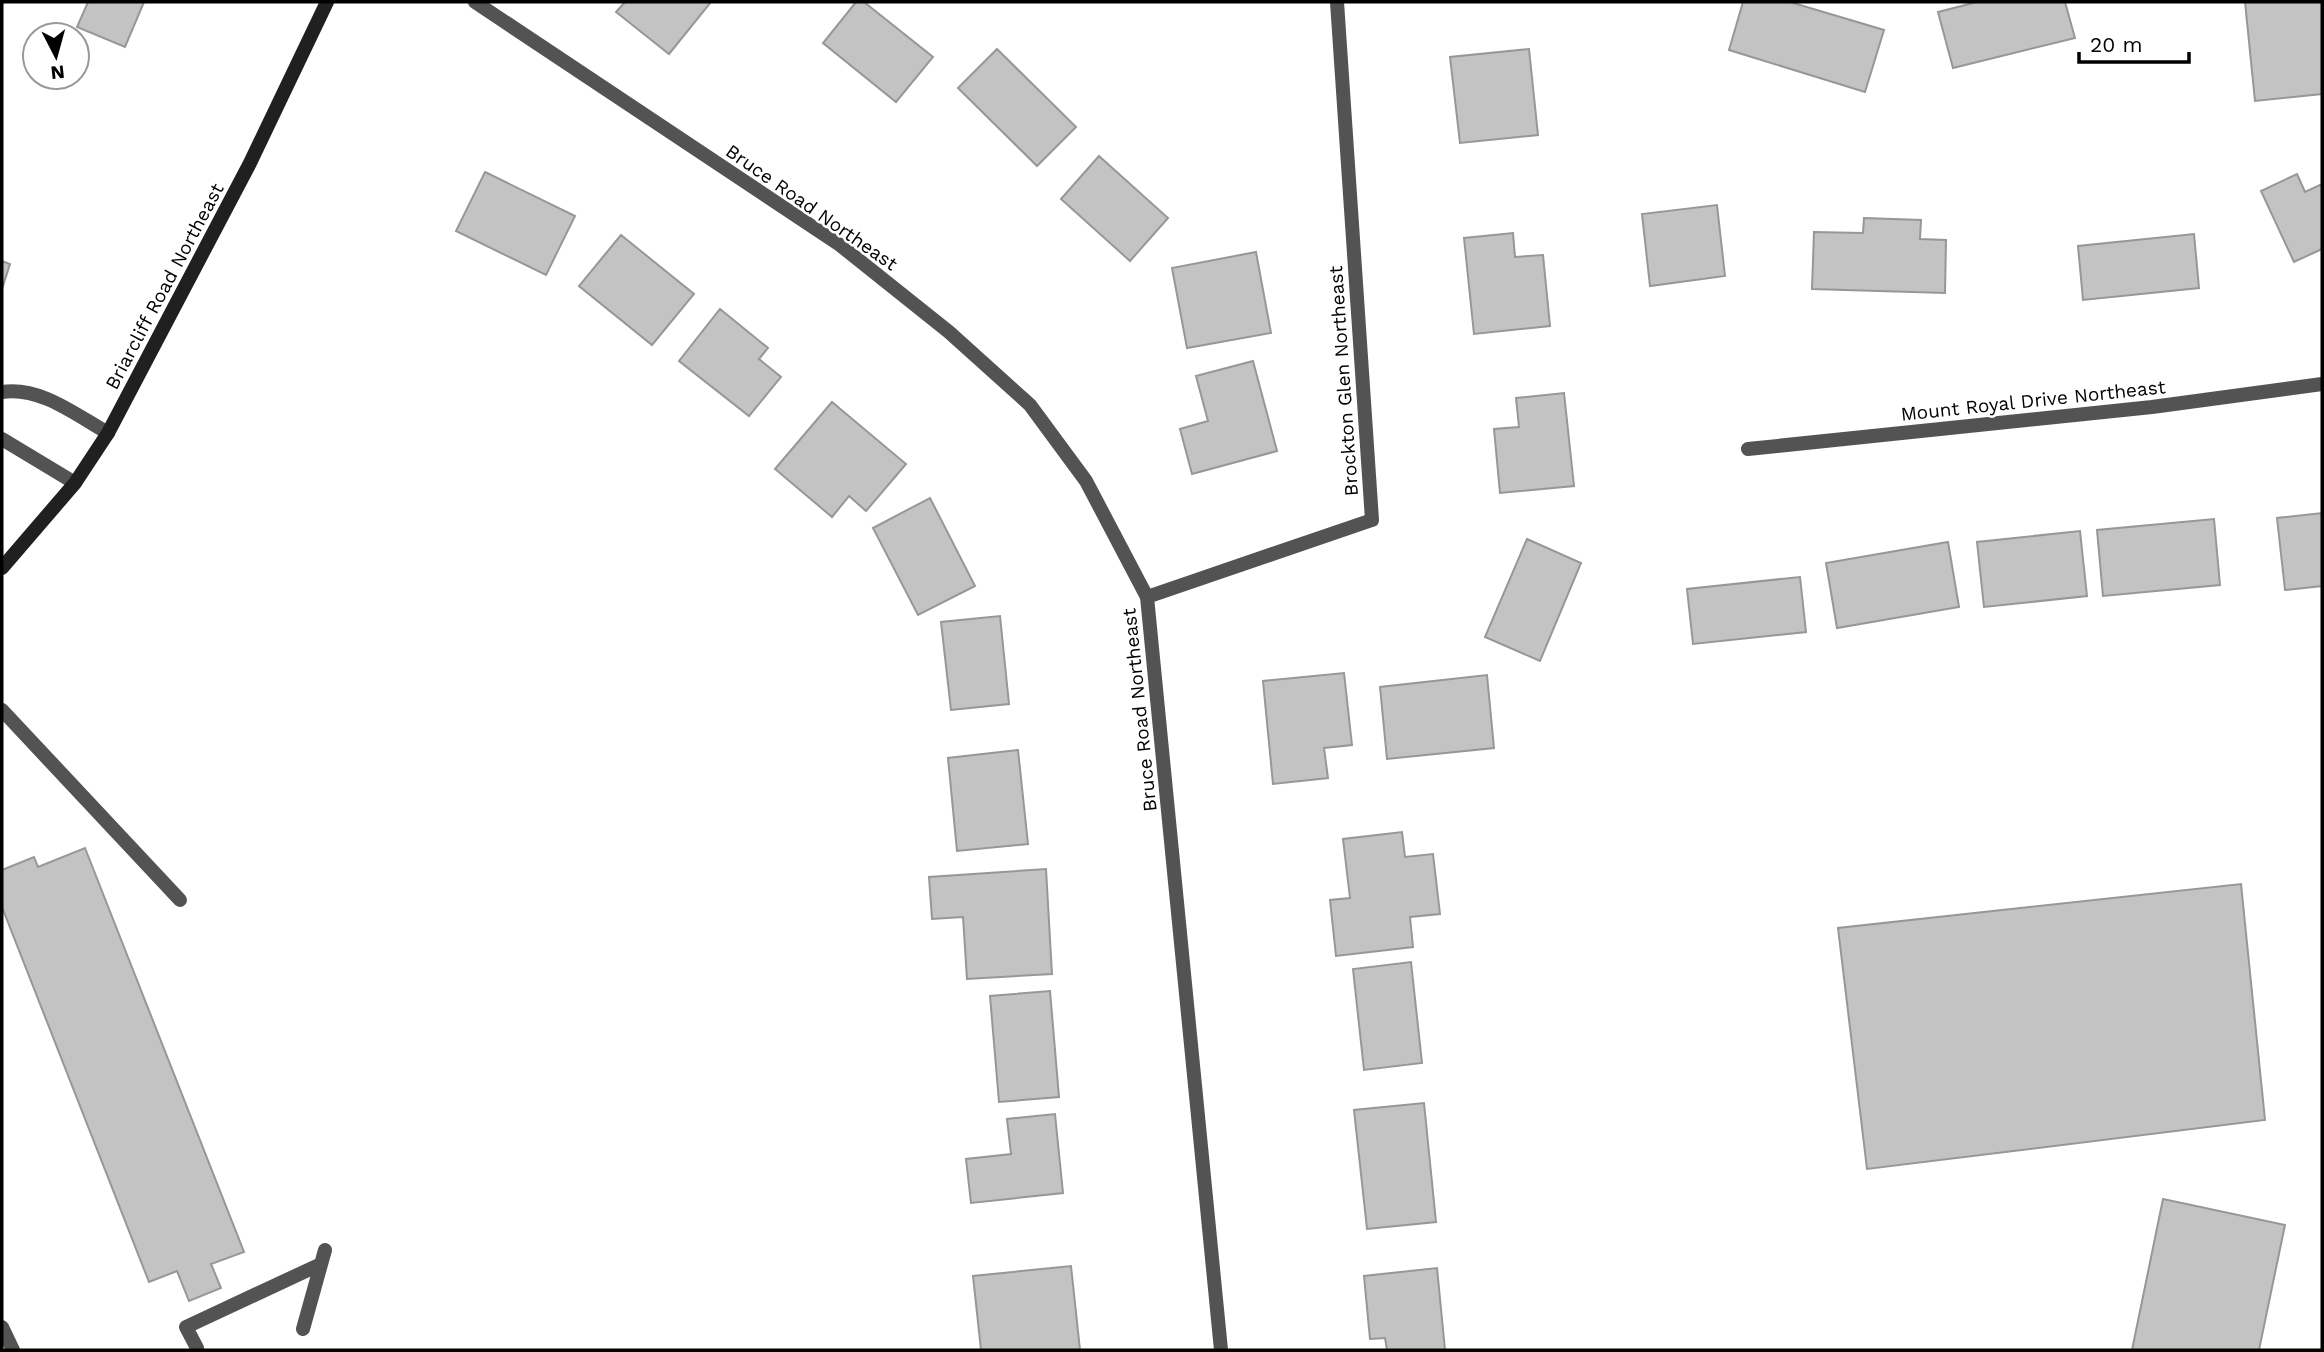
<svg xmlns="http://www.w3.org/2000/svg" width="2324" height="1352" font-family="'Work Sans',sans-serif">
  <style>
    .building { fill: #c3c3c3; stroke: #979797; stroke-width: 2 }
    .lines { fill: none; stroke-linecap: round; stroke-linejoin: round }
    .service { stroke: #535353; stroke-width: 14 }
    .minor { stroke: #535353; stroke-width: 14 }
    .secondary { stroke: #202020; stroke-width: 14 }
    .labels { text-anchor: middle; stroke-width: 5; stroke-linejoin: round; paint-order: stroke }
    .street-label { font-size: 19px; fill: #000; stroke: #fff }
  </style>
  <rect width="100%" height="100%" fill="#fff"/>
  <!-- building -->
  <path class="building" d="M88,2h56l-19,45 -48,-20z
    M625,2h86l-42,52 -53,-42z
    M856,2h8l69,55 -37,45 -73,-59z
    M1743,2h47l94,28 -19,62 -136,-42z
    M1977,2h88l10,36 -122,30 -15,-56z
    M2245,2h77v92l-67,7z
    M997,49l79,78 -39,39 -79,-78z
    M1529,49l9,86 -78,8 -10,-86z
    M1099,156l69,62 -38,43 -69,-62z
    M485,172l90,44 -29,59 -90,-44z
    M2297,174l8,18 17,-8v65l-28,13 -33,-71z
    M1717,205l8,71 -75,10 -8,-72z
    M1864,218l57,2 -1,19 26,1 -1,53 -133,-4 2,-57 49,1z
    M1513,233l2,24 28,-2 7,71 -76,8 -10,-96z
    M2194,234l5,54 -116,12 -5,-54z
    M621,235l73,59 -42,51 -73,-59z
    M1256,252l15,81 -84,15 -15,-80z
    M2,261l8,3 -8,25z
    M720,309l48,39 -9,11 22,18 -32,39 -70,-55z
    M1253,361l24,90 -85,23 -12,-45 28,-8 -12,-45z
    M1564,393l10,93 -74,7 -6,-64 25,-2 -3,-29z
    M832,402l74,62 -40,47 -17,-15 -17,21 -57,-48z
    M930,498l45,88 -57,29 -45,-87z
    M2322,513v73l-37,4 -8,-72z
    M2214,519l6,66 -117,11 -6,-66z
    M2080,531l7,65 -103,11 -7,-65z
    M1527,539l54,24 -41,98 -55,-24z
    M1948,542l11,65 -122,21 -11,-65z
    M1800,577l6,55 -113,12 -6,-55z
    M1000,616l9,88 -58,6 -10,-88z
    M1344,673l8,72 -28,3 4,30 -55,6 -10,-103z
    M1487,675l7,73 -107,11 -7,-72z
    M1018,750l10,94 -71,7 -9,-93z
    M1402,832l3,25 28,-3 7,60 -30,3 3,30 -77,9 -6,-56 20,-2 -7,-59z
    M85,848l159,404 -33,12 10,24 -32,13 -12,-30 -28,11 -147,-375v-37l32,-13 4,10z
    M1046,869l6,105 -85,5 -4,-62 -31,2 -3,-42z
    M2241,884l24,236 -398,49 -29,-241z
    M1411,962l11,101 -58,7 -11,-101z
    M1050,991l9,106 -60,5 -9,-106z
    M1424,1103l12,119 -69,7 -13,-119z
    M1055,1114l8,79 -92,10 -5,-44 45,-5 -4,-35z
    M2163,1199l122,26 -26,125h-127z
    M1071,1266l9,84h-99l-8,-74z
    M1437,1268l8,82h-58l-2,-12 -15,1 -6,-63z"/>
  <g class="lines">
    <!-- service -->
    <path class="service" d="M2,710l178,190
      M2,1327l11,23
      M303,1329l22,-79
      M197,1348l-11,-21 135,-63"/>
    <!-- minor -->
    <path class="minor" d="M475,2l365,243 109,87 81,73 56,76 61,116 74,753
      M2,392c38,-6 74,23 106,41
      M2,439l73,44
      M1748,449l404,-42 170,-23
      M1147,597l225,-77 -35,-518"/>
    <!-- secondary -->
    <path class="secondary" d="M2,568l73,-85 33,-50 142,-270 77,-161"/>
  </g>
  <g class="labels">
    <!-- street labels -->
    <g class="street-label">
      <text transform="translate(812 207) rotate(35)" y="7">Bruce Road Northeast</text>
      <text transform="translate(164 286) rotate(-62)" y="7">Briarcliff Road Northeast</text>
      <text transform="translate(1343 381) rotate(-94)" y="7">Brockton Glen Northeast</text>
      <text transform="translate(2033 400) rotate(-6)" y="7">Mount Royal Drive Northeast</text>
      <text transform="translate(1139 710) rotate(-96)" y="7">Bruce Road Northeast</text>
    </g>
  </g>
  <!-- border -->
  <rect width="2324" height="1352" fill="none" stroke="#000000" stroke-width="7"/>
  <!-- north arrow -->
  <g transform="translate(56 56) rotate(174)"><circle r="33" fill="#ffffff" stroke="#999999" stroke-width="2"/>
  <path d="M0-5L12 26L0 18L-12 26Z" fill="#000000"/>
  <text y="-10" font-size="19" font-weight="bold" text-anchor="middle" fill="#000000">N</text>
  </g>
  <!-- scale -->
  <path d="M2079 52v10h110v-10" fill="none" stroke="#000000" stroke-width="3.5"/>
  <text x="2090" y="52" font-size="21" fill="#000000" stroke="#ffffff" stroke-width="5" paint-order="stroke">20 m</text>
</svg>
